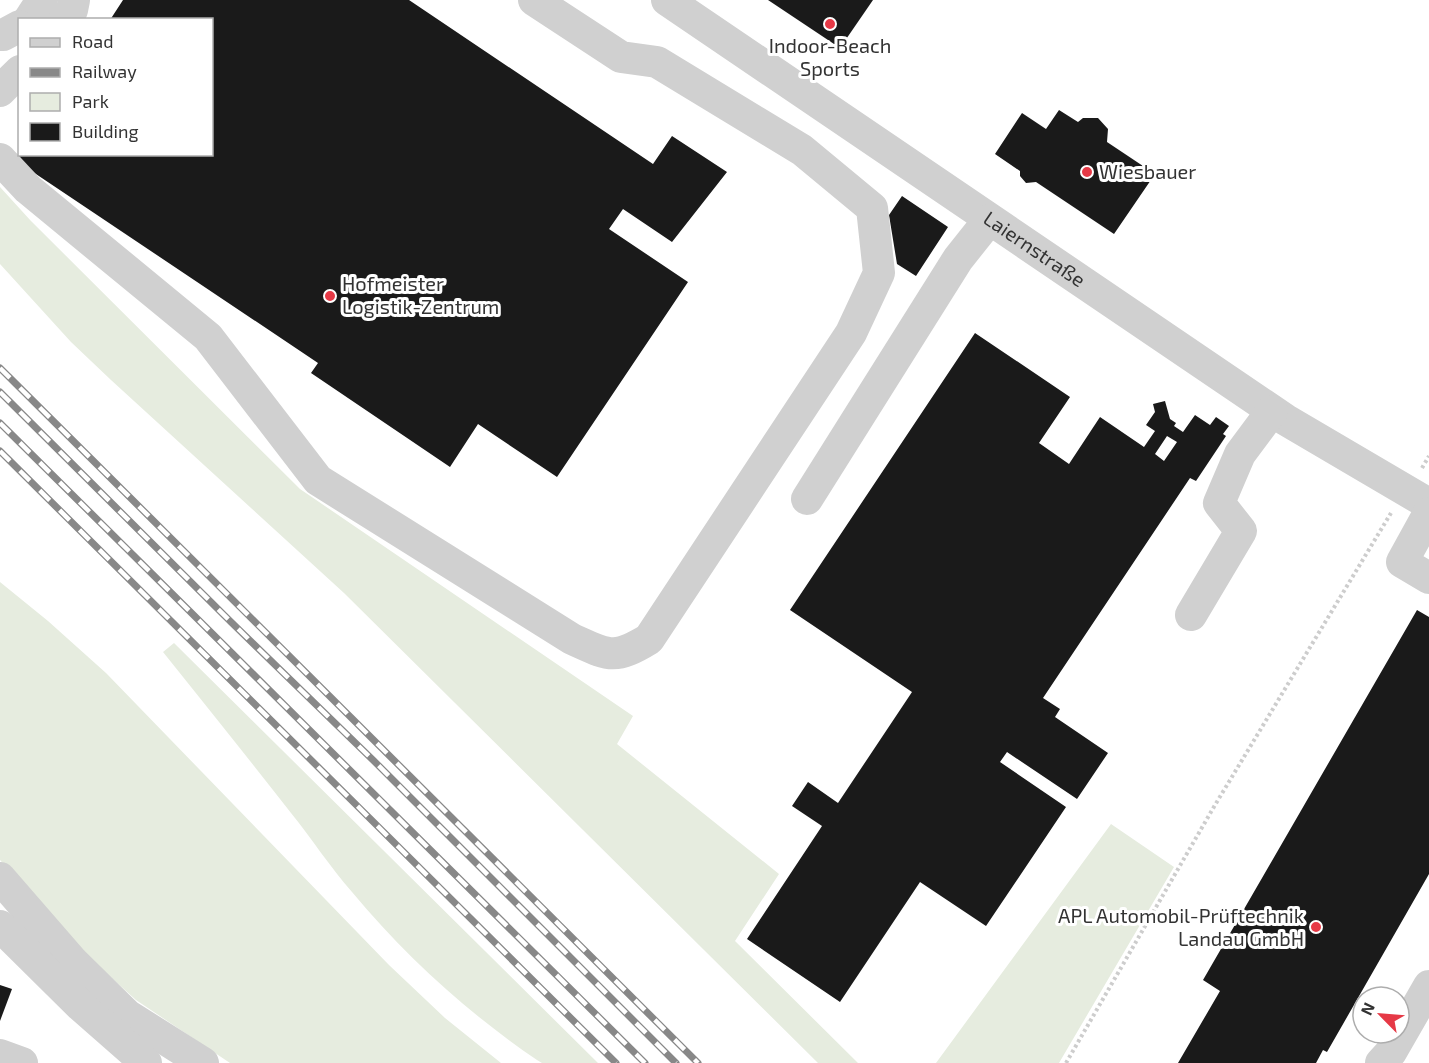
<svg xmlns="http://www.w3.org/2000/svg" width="1429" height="1063" font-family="'Exo 2',sans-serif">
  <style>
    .green { fill: #e6ecdf }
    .building { fill: #1a1a1a; fill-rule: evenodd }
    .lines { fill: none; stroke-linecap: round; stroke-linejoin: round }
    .path { stroke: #cdcdcd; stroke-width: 4; stroke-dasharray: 3 3; stroke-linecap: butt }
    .minor { stroke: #d0d0d0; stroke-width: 32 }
    .rail-casing { stroke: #888; stroke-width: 7 }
    .rail { stroke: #fff; stroke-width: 4.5; stroke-dasharray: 14; stroke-linecap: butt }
    .poi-dot { fill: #e63946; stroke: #fff; stroke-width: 2 }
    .labels { text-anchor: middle; stroke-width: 6; stroke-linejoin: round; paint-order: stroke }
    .poi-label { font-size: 20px; fill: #333; stroke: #fff; text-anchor: start }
    .street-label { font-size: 20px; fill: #333; stroke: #fff }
  </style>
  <rect width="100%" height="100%" fill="#fff"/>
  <!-- green -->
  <path class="green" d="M0,187l31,34 269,268 333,227 -16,28 162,130 -44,67 123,122h-40l-474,-470 -233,-213 -40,-38 -71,-78z
    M0,582l48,39 58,52 283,292 56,53 56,45h-271l-94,-63 -64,-58 -72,-82z
    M174,643l424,420h-56l-5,-3c-69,-47 -131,-103 -185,-168 -22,-25 -40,-53 -61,-79 -42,-54 -85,-107 -128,-161z
    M1111,824l63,43 -115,196h-123z"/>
  <!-- building -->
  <path class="building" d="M123,0h286l244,164 19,-28 55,36 -55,70 -49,-33 -14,20 79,53 -131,195 -79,-53 -28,43 -139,-94 7,-10 -303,-203 4,-6h193v-134h-102z
    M768,0h105l-33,48z
    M1059,110l19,12 5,-4h15l10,11 -1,13 48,32 -41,60 -78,-52 -10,1 -6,-7v-5l-25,-17 27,-41 24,16z
    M902,196l46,31 -32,49 -19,-12 -8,-49z
    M975,333l95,64 -31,46 30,21 31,-47 44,30 11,-16 -9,-6 9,-13 -2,-8 12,-3 5,18 6,4 -2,3 9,6 12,-17 15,10 6,-8 13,9 -6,8 3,2 -30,45 -6,-3 -147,220 17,11 -5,8 53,36 -31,46 -70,-47 -7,10 66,45 -80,119 -66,-44 -80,120 -93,-63 75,-113 -30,-20 16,-24 30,21 74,-111 -122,-82zM1167,436l10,6 -13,19 -9,-7z
    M1417,610l12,7v257l-102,178 -4,-2 -7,13h-138l42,-72 -17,-11z
    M0,985l12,4 -12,32z"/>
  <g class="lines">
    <!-- path -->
    <path class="path" d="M1422,468l7,-12
      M1066,1063l149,-258 176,-292"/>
    <!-- minor -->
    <g class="minor">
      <path id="s1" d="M667,0l619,420 143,84"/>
      <path d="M29,20l13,-20"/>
      <path d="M64,20l8,-10 2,-10"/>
      <path d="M0,35h3l17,-9"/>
      <path d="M0,91l20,-20"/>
      <path d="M0,159l28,30 180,148 110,143 254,159c36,16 41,22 77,0l202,-306 28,-60 -7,-65 -70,-58 -145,-88 -36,-5 -87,-57"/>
      <path d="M807,499l151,-240 31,-39"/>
      <path d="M1429,513l-27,49 27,16"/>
      <path d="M1191,615l50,-84 -22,-28 21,-49 32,-43"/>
      <path d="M0,878l73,84 54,53 76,48"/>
      <path d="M0,926l81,80 65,57"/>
      <path d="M0,1055l22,8"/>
      <path d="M1381,1063l10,-11 38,-66"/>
    </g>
    <!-- rail casing -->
    <g class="rail-casing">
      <path id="rail" d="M0,368l698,695
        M0,392l231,230 143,139 302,302
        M0,423l645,640
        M0,451l616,612"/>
    </g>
    <!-- rail -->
    <use href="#rail" class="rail"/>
  </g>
  <!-- markers -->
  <g class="poi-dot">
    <circle cx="830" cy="24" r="6"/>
    <circle cx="1087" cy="172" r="6"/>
    <circle cx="330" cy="296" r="6"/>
    <circle cx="1316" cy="927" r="6"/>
  </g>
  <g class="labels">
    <!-- poi labels -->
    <g class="poi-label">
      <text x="830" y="53" text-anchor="middle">Indoor-Beach<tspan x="830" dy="23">Sports</tspan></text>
      <text x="1099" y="179">Wiesbauer</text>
      <text x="342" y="291">Hofmeister<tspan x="342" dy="23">Logistik-Zentrum</tspan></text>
      <text x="1304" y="923" text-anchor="end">APL Automobil-Prüftechnik<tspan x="1304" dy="23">Landau GmbH</tspan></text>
    </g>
    <!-- street labels -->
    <g class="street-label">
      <text dy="7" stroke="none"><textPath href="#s1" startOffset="444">Laiernstraße</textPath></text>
    </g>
  </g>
  <!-- legend -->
  <rect x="18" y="18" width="195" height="138" fill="#ffffff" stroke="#adadad" stroke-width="1.5"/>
  <rect x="30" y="38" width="30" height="9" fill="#d0d0d0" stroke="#adadad" stroke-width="1.5"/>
  <text x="72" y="48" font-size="18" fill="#333333">Road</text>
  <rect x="30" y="68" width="30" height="9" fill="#888888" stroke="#adadad" stroke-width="1.5"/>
  <text x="72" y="78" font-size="18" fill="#333333">Railway</text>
  <rect x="30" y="93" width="30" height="18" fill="#e6ecdf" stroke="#adadad" stroke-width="1.5"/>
  <text x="72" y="108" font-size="18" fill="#333333">Park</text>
  <rect x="30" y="123" width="30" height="18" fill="#1a1a1a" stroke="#adadad" stroke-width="1.5"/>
  <text x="72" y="138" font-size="18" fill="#333333">Building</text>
  <!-- north arrow -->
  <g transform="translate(1381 1015) rotate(295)"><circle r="28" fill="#ffffff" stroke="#adadad" stroke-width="1.5"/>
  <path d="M0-4.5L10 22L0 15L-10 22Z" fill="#e63946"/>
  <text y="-9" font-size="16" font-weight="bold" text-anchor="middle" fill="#333333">N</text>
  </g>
</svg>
